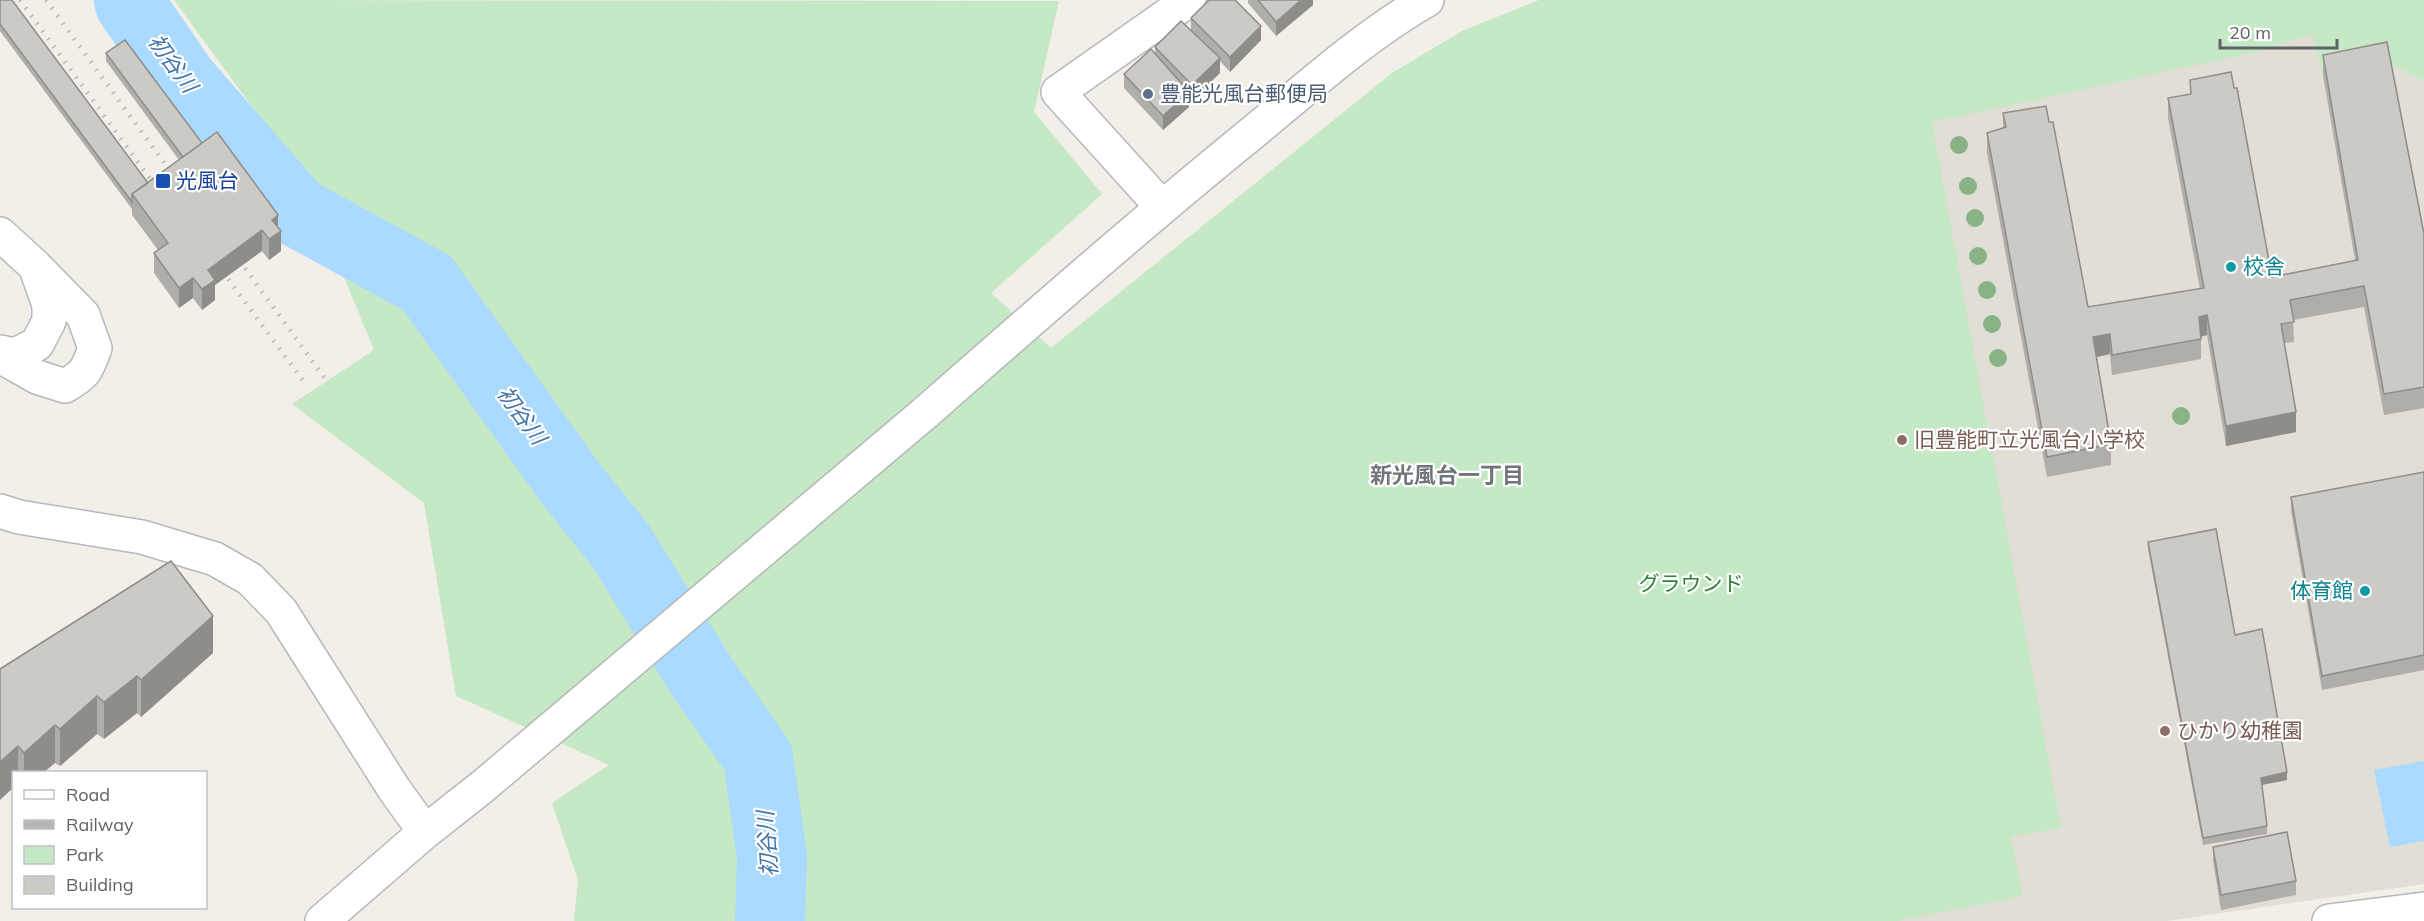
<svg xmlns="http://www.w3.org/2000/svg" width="2424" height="921" font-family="Mulish,'Noto Sans JP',sans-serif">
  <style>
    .education { fill: #e1ded6 }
    .green { fill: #c5e8c5 }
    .water { fill: #aadaff }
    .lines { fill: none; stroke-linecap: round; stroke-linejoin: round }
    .river { stroke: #aadaff; stroke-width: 70 }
    .minor-casing { stroke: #b5b8bc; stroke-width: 36 }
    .minor { stroke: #fff; stroke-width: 33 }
    .rail { stroke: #b6b7b8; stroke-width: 4.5; stroke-dasharray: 1.5 8; stroke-linecap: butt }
    .minor-bridge-casing { stroke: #b5b8bc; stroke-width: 36; stroke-linecap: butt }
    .minor-bridge { stroke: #fff; stroke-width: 33 }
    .tree { fill: #89b387 }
    .wall { fill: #afaea9 }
    .shaded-wall { fill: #8f8d8a }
    .building { fill: #cccac5; stroke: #8f8d8a; stroke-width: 1.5 }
    .service-dot { fill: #5c6f8a; stroke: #fff; stroke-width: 2 }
    .transit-dot { fill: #1a4fb4; stroke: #fff; stroke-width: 2 }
    .culture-dot { fill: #0f9aa8; stroke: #fff; stroke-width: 2 }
    .education-dot { fill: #8d6e63; stroke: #fff; stroke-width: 2 }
    .labels { text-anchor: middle; stroke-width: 4.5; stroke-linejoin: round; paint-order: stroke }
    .service-label { font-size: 21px; fill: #4e5e75; stroke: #fff; text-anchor: start }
    .transit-label { font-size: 21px; fill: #164399; stroke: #fff; text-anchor: start }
    .culture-label { font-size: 21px; fill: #0d838f; stroke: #fff; text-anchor: start }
    .education-label { font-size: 21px; fill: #785e54; stroke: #fff; text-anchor: start }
    .park-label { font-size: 21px; fill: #348238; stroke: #fff }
    .water-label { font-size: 22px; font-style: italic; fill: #4174aa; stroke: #fff }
    .neighbourhood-label { font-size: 22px; font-weight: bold; fill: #70757a; stroke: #fff }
  </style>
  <rect width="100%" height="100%" fill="#f1efe8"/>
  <!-- education -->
  <path class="education" d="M2312,33l75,29 37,19v803l-257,37h-630l387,-797 117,-28 216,-44z"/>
  <!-- green -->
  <path class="green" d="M174,0l885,1 -25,111 68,82 -111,99 60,55 341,-275 70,-42 77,-31h885v81l-37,-19 -64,13 -11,-41 -55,18 -325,70 129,706 -50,9 12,59 -127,25h-1322l4,-41 -26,-77 57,-38 -153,-69 -32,-193 -132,-99 82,-54 -72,-175z"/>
  <!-- water -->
  <path class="water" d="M2424,761v80l-34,6 -16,-77z"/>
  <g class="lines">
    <!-- river -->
    <path class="river" d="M129,0l1,4 53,77 114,131 130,71 144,201 49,61 82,132 56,80 14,100 -2,64"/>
    <!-- minor casing -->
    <g class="minor-casing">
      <path id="minor" d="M1162,207l-104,-115 131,-92
        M0,234l35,32 14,39v16l-12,23 -22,11 -15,-3
        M0,356l37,21 28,9c21,-12 22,-16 30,-38l-12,-33 -48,-49
        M925,413c106,-93 212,-186 321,-275 59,-48 115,-100 181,-138
        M0,511l19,6 123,20 73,22 35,20 31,32 113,178 31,43
        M322,921l103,-89 57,-45
        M2329,921l95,-12"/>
    </g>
    <!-- minor -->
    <use href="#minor" class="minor"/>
    <!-- rail -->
    <path class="rail" d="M20,0l141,194
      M46,0l132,182
      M234,253l92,127
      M217,264l87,118"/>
    <!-- minor-bridge casing -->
    <g class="minor-bridge-casing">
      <path id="minor-bridge" d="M482,787l443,-374"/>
    </g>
    <!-- minor-bridge -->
    <use href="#minor-bridge" class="minor-bridge"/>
  </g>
  <!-- trees -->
  <g class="tree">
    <circle cx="1959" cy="145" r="9"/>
    <circle cx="1968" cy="186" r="9"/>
    <circle cx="1975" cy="218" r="9"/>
    <circle cx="1978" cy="256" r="9"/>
    <circle cx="1987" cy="290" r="9"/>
    <circle cx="1992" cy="324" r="9"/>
    <circle cx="1998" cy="358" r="9"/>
    <circle cx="2181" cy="416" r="9"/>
  </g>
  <!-- wall -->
  <path class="wall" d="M0,0l148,183 31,-23 -73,-99v-8l96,90 76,85 3,23 -12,9 -7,-9 -47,34v15l-13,10 -9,-12 -14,10 -25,-35v-20l4,-3 -26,-35v-6l-132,-178z
    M1248,0h65v5l-37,31 -28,-33z
    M1191,18l70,22 -31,32 -10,-11v12l-28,27 -3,-3v10l-26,23 -39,-42v-14l31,-20v-7l36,-17z
    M2323,55l101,179v174l-40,7 -20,-108 -71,13 1,22 -10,1 12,89 -70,14 -19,-111 -6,2v22l-89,16 -2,-21 -13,3 14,87v21l-64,12 -60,-324v-20l16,-5v-15l85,194 112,-18 -32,-171v-20l22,-4v-14l44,8 38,189 83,-17 -32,-185z
    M2424,472v198l-102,20 -31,-179v-14z
    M2148,542l87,93 52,145 -25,5 5,41v8l-64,11 -55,-296z
    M213,653l-72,64 -4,-4 -33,26 -7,-5 -37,32 -5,-3 -11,9h-30l-14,-103z
    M2213,847l83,34v14l-75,15 -8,-49z"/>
  <!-- shaded-wall -->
  <path class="shaded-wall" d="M1301,0h12v5l-37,31v-14z
    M1261,26v14l-31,32v-15z
    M1220,58v15l-28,27v-15z
    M1189,92v15l-26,23v-14z
    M278,215v18l3,-2v20l-12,9v-21l3,-19z
    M262,230v21l-47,34v15l-13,10v-21l6,-19z
    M193,278v20l-14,10v-20z
    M2207,315v20l-8,2v-20z
    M2110,334v20l-17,4v-21z
    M2296,412v20l-70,14v-20z
    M213,616v37l-72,64v-37z
    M137,676v37l-33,26v-37z
    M97,696v38l-37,32v-37z
    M55,725v38l-11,9h-20v-19z
    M18,746v26h-4v15l-14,13v-38z
    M2287,772v8l-26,5v-7z"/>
  <!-- building -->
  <path class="building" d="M0,0h12l136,183 -16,11v8l-132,-178z
    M1209,0h26l26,26 -31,31 -39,-39z
    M1258,0h43l-25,22z
    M1181,21l39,37 -28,27 -37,-38z
    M125,40l77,103 -19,14 -77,-104z
    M2387,42l37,192v153l-40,7 -20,-108 -74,14 4,22 -13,2 15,88 -70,14 -19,-111 -8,2 2,22 -89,16 -2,-21 -17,3 18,107 -64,13 -60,-324 19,-6 -3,-14 43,-7 3,16h4l35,185 116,-19 -36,-190 23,-4 -1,-14 41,-8 3,16h3l35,189 86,-17 -35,-205z
    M1151,49l38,43 -26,24 -39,-42z
    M217,132l61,83 -6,5 9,11 -12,8 -7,-9 -54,40 7,10 -13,9 -9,-11 -14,10 -25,-35 14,-10 -36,-49z
    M2424,472v183l-102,21 -31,-179z
    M2216,529l19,106 27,-6 25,143 -26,6 6,48 -64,12 -55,-296z
    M171,561l42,55 -72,64 -4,-4 -33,26 -7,-6 -37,33 -5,-4 -31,28 -6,-7 -18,16v-93z
    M2287,832l9,49 -75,14 -8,-48z"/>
  <!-- markers -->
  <circle class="service-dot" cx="1148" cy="94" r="6"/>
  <rect class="transit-dot" x="155" y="173" width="16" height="16" rx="3"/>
  <g class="culture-dot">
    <circle cx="2231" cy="267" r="6"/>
    <circle cx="2365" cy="591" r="6"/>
  </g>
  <g class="education-dot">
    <circle cx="1902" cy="440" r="6"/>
    <circle cx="2165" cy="731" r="6"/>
  </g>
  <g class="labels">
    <!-- service labels -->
    <g class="service-label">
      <text x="1160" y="101">豊能光風台郵便局</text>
    </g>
    <!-- transit labels -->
    <g class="transit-label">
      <text x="176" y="188">光風台</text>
    </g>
    <!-- culture labels -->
    <g class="culture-label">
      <text x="2243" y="274">校舎</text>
      <text x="2353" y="598" text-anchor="end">体育館</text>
    </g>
    <!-- education labels -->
    <g class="education-label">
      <text x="1914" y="447">旧豊能町立光風台小学校</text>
      <text x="2177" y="738">ひかり幼稚園</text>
    </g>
    <!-- park labels -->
    <g class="park-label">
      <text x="1691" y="591">グラウンド</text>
    </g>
    <!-- water labels -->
    <g class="water-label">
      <text transform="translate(173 63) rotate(54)" y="8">初谷川</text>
      <text transform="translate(522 415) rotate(54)" y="8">初谷川</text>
      <text transform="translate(767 844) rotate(-94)" y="8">初谷川</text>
    </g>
    <!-- neighbourhood labels -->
    <g class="neighbourhood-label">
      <text x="1447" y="483">新光風台一丁目</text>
    </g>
  </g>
  <!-- legend -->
  <rect x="12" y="771" width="195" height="138" fill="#ffffff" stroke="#bfc1c3" stroke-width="1.5"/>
  <rect x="24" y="790" width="30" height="9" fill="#ffffff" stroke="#bfc1c3" stroke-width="1.5"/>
  <text x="66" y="801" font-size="18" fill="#5f6368">Road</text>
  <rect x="24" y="820" width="30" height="9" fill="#b6b7b8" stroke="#bfc1c3" stroke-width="1.5"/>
  <text x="66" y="831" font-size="18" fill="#5f6368">Railway</text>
  <rect x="24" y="846" width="30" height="18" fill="#c5e8c5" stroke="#bfc1c3" stroke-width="1.5"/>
  <text x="66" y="861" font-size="18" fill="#5f6368">Park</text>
  <rect x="24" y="876" width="30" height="18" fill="#cccac5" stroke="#bfc1c3" stroke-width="1.5"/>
  <text x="66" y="891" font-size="18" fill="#5f6368">Building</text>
  <!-- scale -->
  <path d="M2220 39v9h117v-9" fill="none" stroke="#5f6368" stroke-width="3"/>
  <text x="2229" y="39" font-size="18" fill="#5f6368" stroke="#ffffff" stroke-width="4.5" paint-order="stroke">20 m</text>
</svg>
